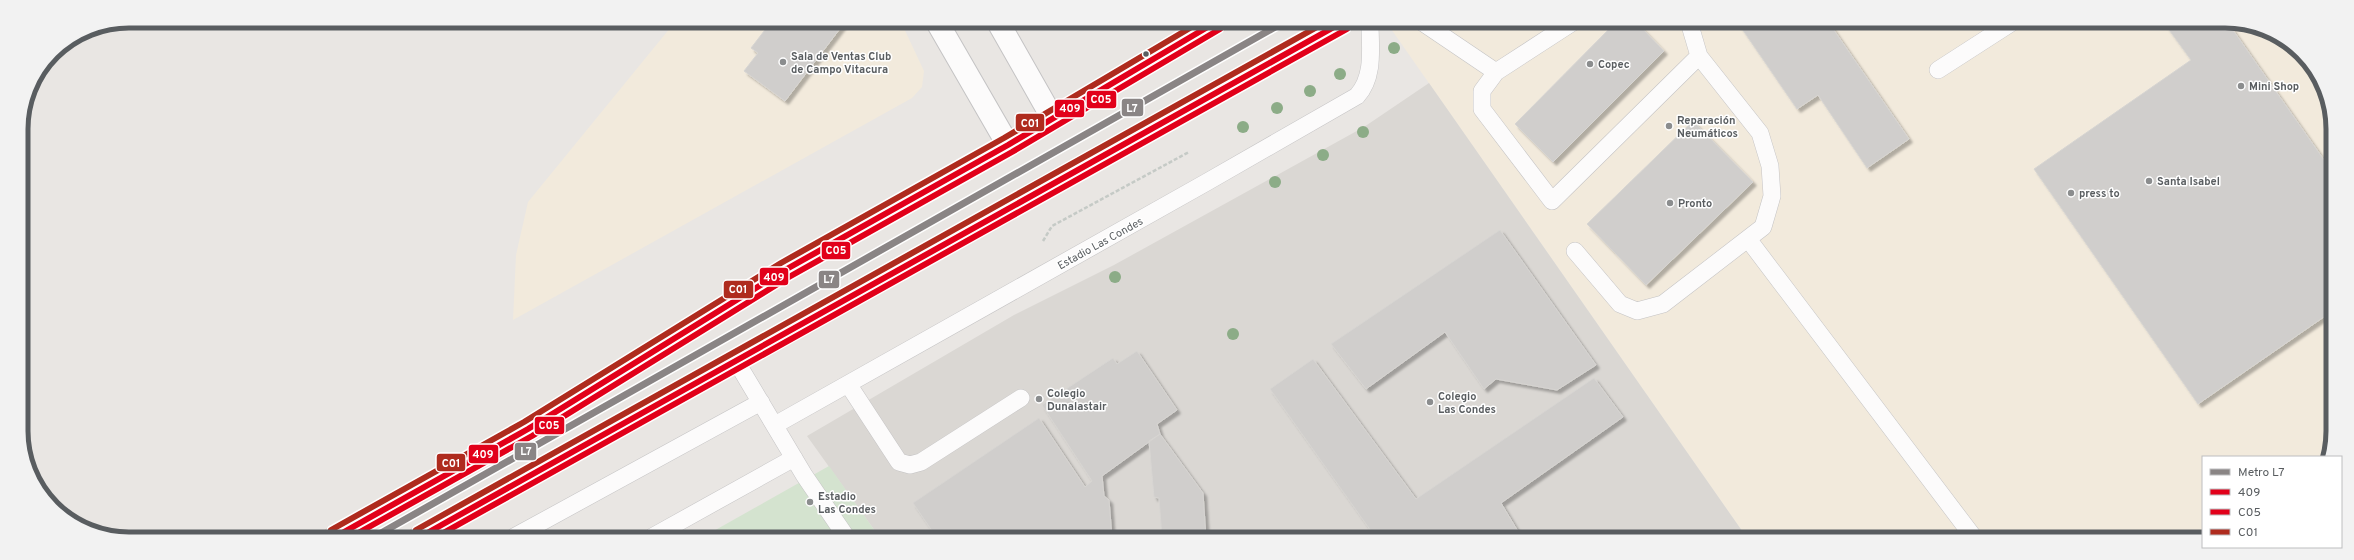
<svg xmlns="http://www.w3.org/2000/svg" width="2354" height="560" font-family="Overpass,sans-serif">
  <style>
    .commercial { fill: #f2eadc }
    .education { fill: #dad7d3 }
    .green { fill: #d4e3cf }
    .building { fill: #d0cecc; stroke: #d7d5d2; filter: url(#shadow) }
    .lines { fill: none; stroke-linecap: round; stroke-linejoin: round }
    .lane-casing { stroke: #c4c3c4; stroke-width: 18 }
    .street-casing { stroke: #c4c3c4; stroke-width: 24 }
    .primary-casing { stroke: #cec3b4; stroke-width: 24 }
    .path { stroke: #c5cac6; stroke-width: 2.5; stroke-dasharray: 4 2; stroke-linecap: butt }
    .lane { stroke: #fcfbfb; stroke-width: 17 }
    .street { stroke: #fcfbfb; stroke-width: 22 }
    .primary { stroke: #f0ede6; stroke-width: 22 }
    .bus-1-casing { stroke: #fff; stroke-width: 9 }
    .bus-2-casing { stroke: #fff; stroke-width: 9 }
    .bus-3-casing { stroke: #fff; stroke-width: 9 }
    .bus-1 { stroke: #e2001a; stroke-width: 6 }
    .bus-2 { stroke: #e2001a; stroke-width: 6 }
    .bus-3 { stroke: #af2b1e; stroke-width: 6 }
    .metro-1-casing { stroke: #fff; stroke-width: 10 }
    .metro-1 { stroke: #8a8585; stroke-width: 7 }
    .tree { fill: #8cac87 }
    .bus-dot { fill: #595d60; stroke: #fff; stroke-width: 1.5 }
    .poi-dot { fill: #8b8d8e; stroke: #fff; stroke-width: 1.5 }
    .labels { text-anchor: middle; stroke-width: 3; stroke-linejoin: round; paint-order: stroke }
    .poi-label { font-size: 11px; font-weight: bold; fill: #595d60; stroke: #fff; text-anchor: start }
    .street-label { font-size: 11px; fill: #595d60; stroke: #fff }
    .rim { fill: none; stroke: #595d60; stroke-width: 5 }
    .line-badge { stroke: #fff; stroke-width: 1.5 }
    .badge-label { font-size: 11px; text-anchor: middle; font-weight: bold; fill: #fff }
  </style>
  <defs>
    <filter id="shadow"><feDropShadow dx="3.5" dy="3.5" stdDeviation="1" flood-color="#0004"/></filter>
  </defs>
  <rect width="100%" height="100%" fill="#e9e6e3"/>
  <!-- commercial -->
  <path class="commercial" d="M675,22h226l23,49 -2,16 -10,11 -399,222 3,-65 12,-53z
    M1396,22l850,1 56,30 29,55v344l-2,5h-126v82l-456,-1 -358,-512z"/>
  <!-- education -->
  <path class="education" d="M1429,83l318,455h-867l-73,-102 207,-121 100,-50 250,-138z"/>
  <!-- green -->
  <path class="green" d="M829,466l51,72 -177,-1z"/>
  <!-- building -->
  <path class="building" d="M771,22h74l-60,79 -41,-30 14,-18 -7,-5z
    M1616,22h20l28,29 -111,111 -38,-38z
    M1738,23h91l80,116 -42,29 -49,-73 -21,14z
    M2164,23h64l103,147v142l-133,92 -164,-235 157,-109z
    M1693,121l60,61 -107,103 -59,-61z
    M1500,230l96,135 -39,25 -61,-11 -12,10 -39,-57 -79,57 -35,-45z
    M1137,351l40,59 -20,14 3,10 -58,42 2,20 5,4 3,38h-175l-24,-35 126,-85 46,69 7,-6 -50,-76 71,-47 4,6z
    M1313,359l103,140 178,-121 29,39 -122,86 21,35h-146l-106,-149z
    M1160,434l43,59 3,45h-44l-3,-40 -5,-1 -5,-56z"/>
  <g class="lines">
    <!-- lane casing -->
    <g class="lane-casing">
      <path id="lane" d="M1422,22l74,50
        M1573,22l-77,50 -14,19v18l70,92 147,-145 -10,-34
        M1938,70l73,-47
        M1748,239l227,300
        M1575,251l45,53 17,7 26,-7 100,-77 9,-31 -2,-30 -10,-33 -61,-77
        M736,361l68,114 43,63
        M848,384l51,78 11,3 11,-3 100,-64
        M775,425l432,-243 150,-86c18,-20 13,-49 13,-74
        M514,537l247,-135
        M652,537l142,-79"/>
    </g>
    <!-- street casing -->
    <g class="street-casing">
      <path id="street" d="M937,22l71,123
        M998,22l55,97"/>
    </g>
    <!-- primary casing -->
    <g class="primary-casing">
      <path id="primary" d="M335,537l193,-108 257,-159 223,-125 208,-123
        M420,537l923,-515"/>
    </g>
    <!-- path -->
    <path class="path" d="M1043,241l9,-15 137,-74"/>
    <!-- lane -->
    <use href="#lane" class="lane"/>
    <!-- street -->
    <use href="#street" class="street"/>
    <!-- primary -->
    <use href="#primary" class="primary"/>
    <!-- bus-1 casing -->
    <g class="bus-1-casing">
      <path id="bus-1" d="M335,537l193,-108 257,-159 223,-125 208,-123
        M420,537l923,-515"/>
    </g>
    <!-- bus-2 casing -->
    <g class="bus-2-casing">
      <path id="bus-2" d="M351,537l181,-101 257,-159 223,-125 208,-123
        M436,537l911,-508"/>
    </g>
    <!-- bus-3 casing -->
    <g class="bus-3-casing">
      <path id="bus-3" d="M331,530l193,-108 257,-159 223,-125 196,-116
        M416,530l910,-508"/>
    </g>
    <!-- bus-1 -->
    <use href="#bus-1" class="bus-1"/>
    <!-- bus-2 -->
    <use href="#bus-2" class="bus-2"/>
    <!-- bus-3 -->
    <use href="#bus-3" class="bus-3"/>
    <!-- metro-1 casing -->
    <g class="metro-1-casing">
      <path id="metro-1" d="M374,537l910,-515"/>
    </g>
    <!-- metro-1 -->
    <use href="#metro-1" class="metro-1"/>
  </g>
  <!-- trees -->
  <g class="tree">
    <circle cx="1394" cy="48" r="6"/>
    <circle cx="1340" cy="74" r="6"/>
    <circle cx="1310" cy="91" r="6"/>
    <circle cx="1277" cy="108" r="6"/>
    <circle cx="1243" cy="127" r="6"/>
    <circle cx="1363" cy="132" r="6"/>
    <circle cx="1323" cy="155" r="6"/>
    <circle cx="1275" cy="182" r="6"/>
    <circle cx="1115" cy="277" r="6"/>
    <circle cx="1233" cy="334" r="6"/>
  </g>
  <!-- markers -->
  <circle class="bus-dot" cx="1146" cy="54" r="3.5"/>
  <g class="poi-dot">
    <circle cx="783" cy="62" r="4"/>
    <circle cx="1590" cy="64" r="4"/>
    <circle cx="2241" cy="86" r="4"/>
    <circle cx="1669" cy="126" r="4"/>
    <circle cx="2149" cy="181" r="4"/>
    <circle cx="2071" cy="193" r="4"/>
    <circle cx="1670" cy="203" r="4"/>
    <circle cx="1039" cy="399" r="4"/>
    <circle cx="1430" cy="402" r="4"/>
    <circle cx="810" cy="502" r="4"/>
  </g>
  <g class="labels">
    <!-- poi labels -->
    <g class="poi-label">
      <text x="791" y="60">Sala de Ventas Club<tspan x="791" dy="13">de Campo Vitacura</tspan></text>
      <text x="1598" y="68">Copec</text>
      <text x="2249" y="90">Mini Shop</text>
      <text x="1677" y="124">Reparación<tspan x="1677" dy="13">Neumáticos</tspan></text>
      <text x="2157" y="185">Santa Isabel</text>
      <text x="2079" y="197">press to</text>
      <text x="1678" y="207">Pronto</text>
      <text x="1047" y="397">Colegio<tspan x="1047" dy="13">Dunalastair</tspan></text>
      <text x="1438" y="400">Colegio<tspan x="1438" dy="13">Las Condes</tspan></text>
      <text x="818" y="500">Estadio<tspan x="818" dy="13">Las Condes</tspan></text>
    </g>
    <!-- street labels -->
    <g class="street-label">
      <text transform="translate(1100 243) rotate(-29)" y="4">Estadio Las Condes</text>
    </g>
  </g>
  <!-- crop -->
  <path d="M0 0H2354V560H0ZM129 28H2225A101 101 0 0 1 2326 129V431A101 101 0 0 1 2225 532H129A101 101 0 0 1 28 431V129A101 101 0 0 1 129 28Z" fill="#f2f2f2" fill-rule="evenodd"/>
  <path class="rim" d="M129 28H2225A101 101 0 0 1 2326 129V431A101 101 0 0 1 2225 532H129A101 101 0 0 1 28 431V129A101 101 0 0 1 129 28Z"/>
  <g class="line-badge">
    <rect x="1086" y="90" width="31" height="19" rx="4" fill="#e2001a"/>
    <rect x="1121" y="98" width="23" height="19" rx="4" fill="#8a8585"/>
    <rect x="1054" y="99" width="31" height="19" rx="4" fill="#e2001a"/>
    <rect x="1015" y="113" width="30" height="19" rx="4" fill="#af2b1e"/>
    <rect x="821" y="241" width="30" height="19" rx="4" fill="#e2001a"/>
    <rect x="759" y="267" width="30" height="19" rx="4" fill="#e2001a"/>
    <rect x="818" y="270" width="22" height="19" rx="4" fill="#8a8585"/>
    <rect x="723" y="280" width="31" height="19" rx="4" fill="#af2b1e"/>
    <rect x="534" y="416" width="31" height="19" rx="4" fill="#e2001a"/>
    <rect x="514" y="442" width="23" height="19" rx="4" fill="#8a8585"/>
    <rect x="468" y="444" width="31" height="20" rx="4" fill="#e2001a"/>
    <rect x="436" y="453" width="30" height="19" rx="4" fill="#af2b1e"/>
  </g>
  <g class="badge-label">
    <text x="1101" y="103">C05</text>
    <text x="1132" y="112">L7</text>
    <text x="1070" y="112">409</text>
    <text x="1030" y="127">C01</text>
    <text x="836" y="254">C05</text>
    <text x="774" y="281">409</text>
    <text x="829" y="283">L7</text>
    <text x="738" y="293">C01</text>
    <text x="549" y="429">C05</text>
    <text x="526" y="455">L7</text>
    <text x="483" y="458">409</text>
    <text x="451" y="467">C01</text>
  </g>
  <!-- legend -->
  <rect x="2202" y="456" width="140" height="92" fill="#ffffff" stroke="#bdbebf"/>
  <rect x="2210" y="469" width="20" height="6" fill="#8a8585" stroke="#bdbebf"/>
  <text x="2238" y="476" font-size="12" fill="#595d60">Metro L7</text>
  <rect x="2210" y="489" width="20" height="6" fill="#e2001a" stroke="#bdbebf"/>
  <text x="2238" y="496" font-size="12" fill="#595d60">409</text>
  <rect x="2210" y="509" width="20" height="6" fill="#e2001a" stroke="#bdbebf"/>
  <text x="2238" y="516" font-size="12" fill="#595d60">C05</text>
  <rect x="2210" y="529" width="20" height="6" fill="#af2b1e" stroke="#bdbebf"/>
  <text x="2238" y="536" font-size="12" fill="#595d60">C01</text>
</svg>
